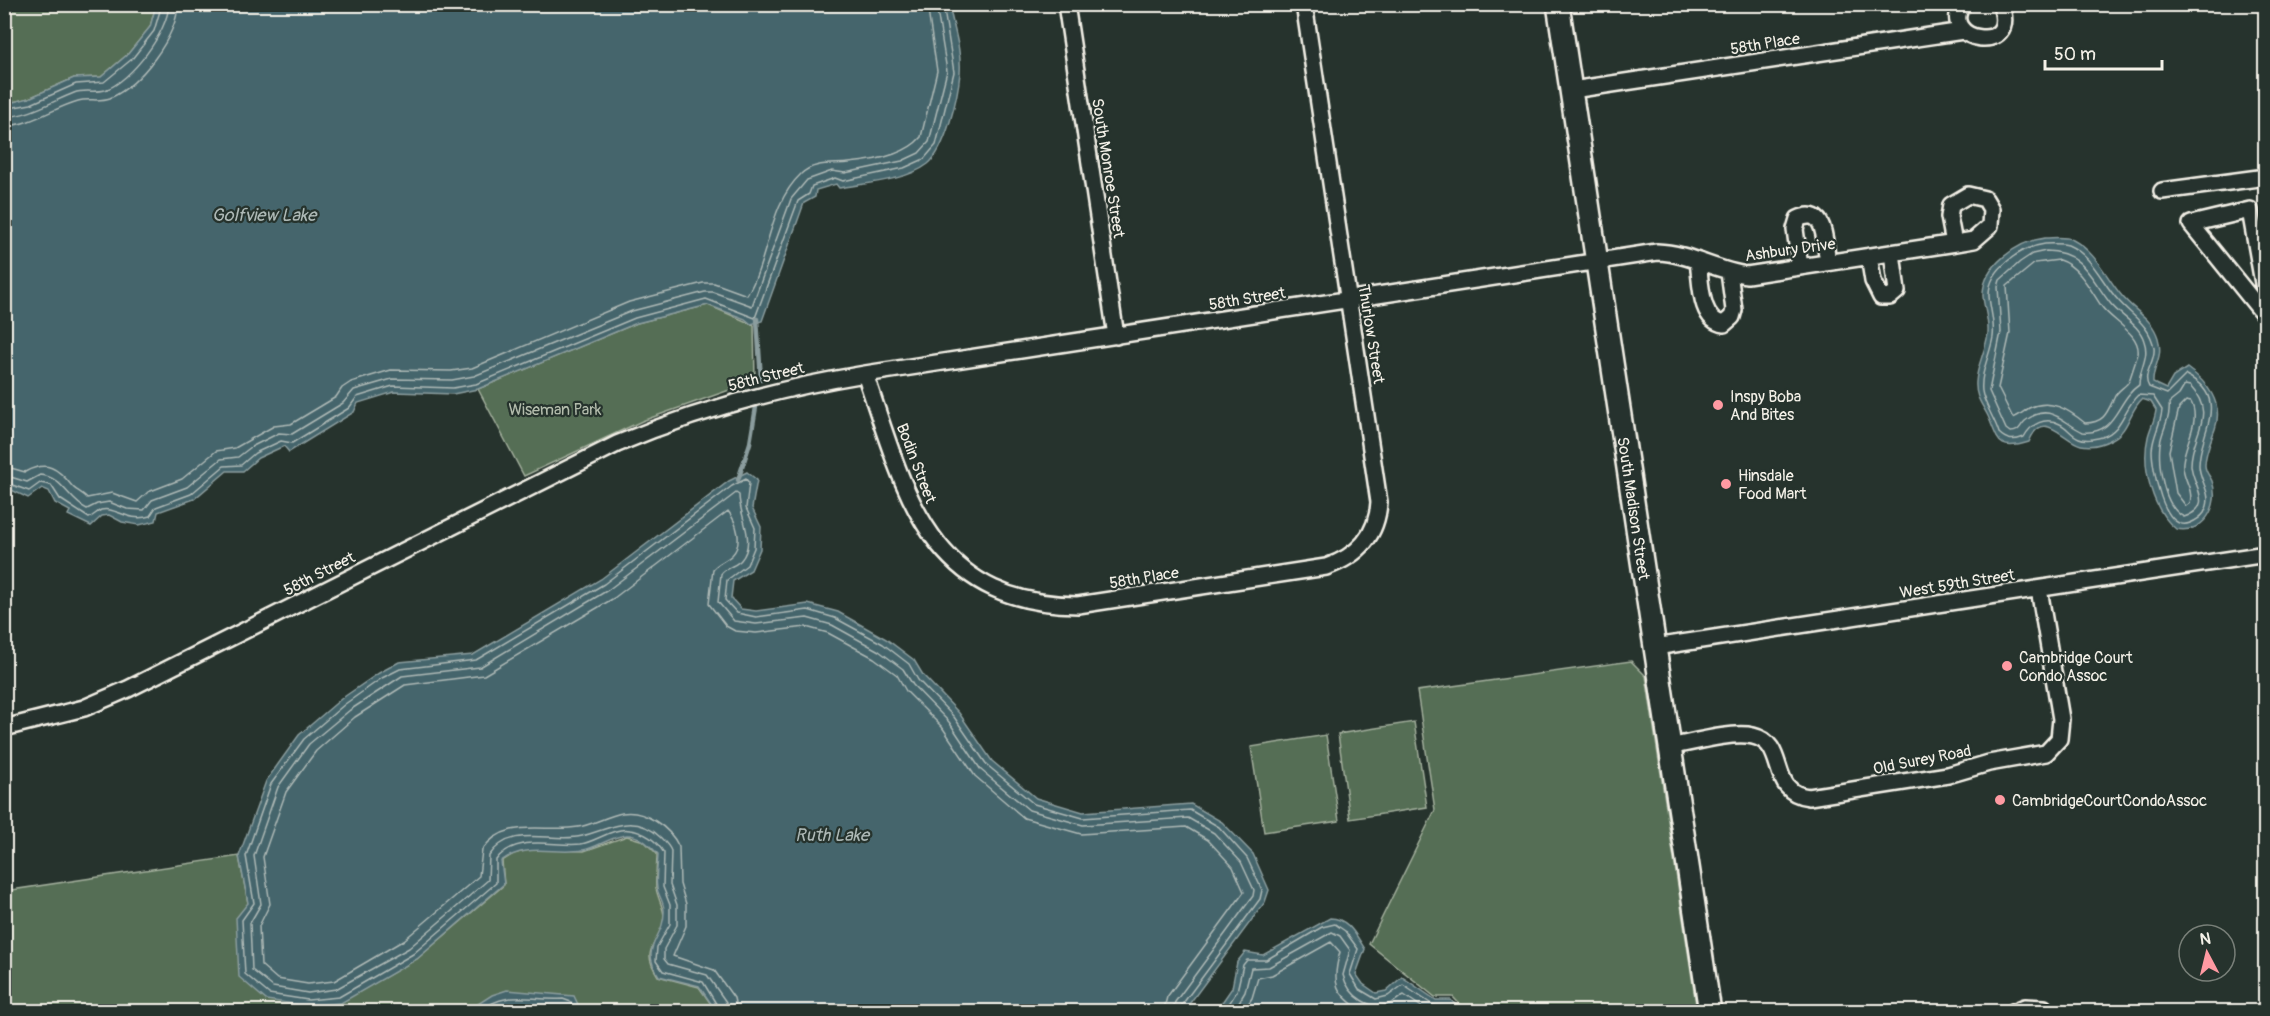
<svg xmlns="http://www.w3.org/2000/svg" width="2270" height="1016" font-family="Pangolin,sans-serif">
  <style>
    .green { fill: #556e54; stroke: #a4b09e; stroke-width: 1.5 }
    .water { fill: #45656c; stroke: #8b9d9e; stroke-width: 1.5 }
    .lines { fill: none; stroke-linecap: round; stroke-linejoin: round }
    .shore { stroke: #aeb9b6; stroke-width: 1.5 }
    .stream { stroke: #8b9d9e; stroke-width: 4.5 }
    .street-casing { stroke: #f4f1e8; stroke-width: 20 }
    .secondary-casing { stroke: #f4f1e8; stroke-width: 26 }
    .street { stroke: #26332d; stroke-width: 15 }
    .secondary { stroke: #26332d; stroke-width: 21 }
    .poi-dot { fill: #ff9aa2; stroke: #26332d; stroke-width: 2 }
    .labels { text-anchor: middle; stroke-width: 4.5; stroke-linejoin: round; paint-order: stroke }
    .street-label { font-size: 16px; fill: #f4f1e8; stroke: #26332d }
    .poi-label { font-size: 16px; fill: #f4f1e8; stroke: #26332d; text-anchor: start }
    .park-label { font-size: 16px; fill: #b4bdad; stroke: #26332d }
    .water-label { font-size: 18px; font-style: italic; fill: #aeb9b6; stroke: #26332d }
  </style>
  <rect width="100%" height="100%" fill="#26332d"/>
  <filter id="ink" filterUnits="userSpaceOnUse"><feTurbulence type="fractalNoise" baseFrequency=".0167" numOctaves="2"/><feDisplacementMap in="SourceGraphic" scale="12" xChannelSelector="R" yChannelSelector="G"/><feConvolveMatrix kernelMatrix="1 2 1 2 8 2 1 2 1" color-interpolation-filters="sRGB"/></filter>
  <g filter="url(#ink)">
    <!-- green -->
    <path class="green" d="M4,5h152l-6,22 -22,27 -27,23 -27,1 -45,20 -24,6z
      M708,305l46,20 1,56 -113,40 -118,55 -46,-87 159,-66z
      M1631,661l15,15 51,335h-231l-13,-14h-18l-66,-53 66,-134 -18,-119z
      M1414,722l13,85 -77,12 -12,-85z
      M1326,735l13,86 -75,11 -13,-85z
      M627,836l17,5 13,13c0,11 -2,24 -1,34 2,13 11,23 7,37 -8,23 -22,25 -5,51l41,11 17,24 -711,1v-121l234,-35 9,47 93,99 76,-43 87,-74 -2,-24 11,-7 19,-5 52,2z"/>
    <!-- water -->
    <path class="water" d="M156,5h793c4,21 13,46 11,68 -2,23 -14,76 -32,91 -22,17 -62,19 -89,24l-3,-4 -20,6 -1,7 -11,6 -42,118 -11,3 -6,-5 -37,-14 -71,18 -159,66 -25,5 -59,-2 -36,11 -4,9 -65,40 -5,-6 -26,12 -15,13h-16l-33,28 -36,13 -2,9 -17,4 -17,-3 -13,-7 -7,1 -11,10 -23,-11 2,-4 -15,-8 -6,-12 -7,-3 -14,10 -23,-11v-383l24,-6 45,-20 27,-1 27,-23 22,-27z
      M2045,238c9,0 20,-2 28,2 23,12 33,37 49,56 12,15 30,22 36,42 6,21 -6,28 -5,45l13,6 7,-12 14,-9c20,14 37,35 28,61 -4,11 -10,24 -10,36 0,7 5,11 7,16 9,25 -9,54 -36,48 -24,-19 -35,-63 -28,-92 2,-9 7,-17 8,-27l-5,-8 -9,-3c-13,12 -13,32 -30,40 -9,5 -21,8 -31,6 -18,-4 -38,-38 -52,-3 -32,10 -30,-1 -41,-26 -6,-12 -13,-19 -12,-34 1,-17 10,-32 12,-49 1,-13 -4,-24 -5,-37 -1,-30 35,-55 62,-58z
      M747,472l10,8 -5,28 9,19 -1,22 -9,21 -18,11 -2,17 10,11 15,2 52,-7 30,8 48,27 28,21 9,15 36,38 33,48 44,37 47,14 108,-8 31,18 31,32 16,36 -4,12 -81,109h-468l-17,-25 -40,-10c-21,-31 6,-36 5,-66 0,-8 -6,-15 -7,-22 -2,-11 1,-24 1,-34 -9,-9 -18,-19 -31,-19 -16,1 -30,13 -44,15 -30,5 -55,-8 -82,11l3,23 -87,75 -76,44 -33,3 -42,-6 -27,-23 -3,-59 12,-15 -9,-47 27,-75 33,-46 42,-36 38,-26 20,-11 74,-7 128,-76 128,-98z
      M1330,918c18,0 26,17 35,31l-9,25 7,10 13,9 10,-2 16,-14 34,23h15l10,11h-245l16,-23 5,-26 8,-10 18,3z
      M507,990l67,6 7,15h-114l25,-16z"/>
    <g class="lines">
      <!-- shore -->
      <path class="shore" d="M4,109l27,-5 45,-20 28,-2 28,-23 22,-28 8,-27
        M4,117c25,-1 47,-15 70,-24 10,-4 21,0 31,-3 26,-9 63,-58 64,-86
        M4,126c28,-1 49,-18 74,-25 10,-3 22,1 32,-3 30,-13 67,-61 68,-94
        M2045,244c8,0 16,-1 23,1 24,10 34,38 50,55 14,16 32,25 36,48 2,14 -13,26 -5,39l18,7 19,-19c46,24 13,57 13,90 0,17 16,29 5,48 -3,4 -9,8 -14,10 -27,11 -38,-57 -38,-73 1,-15 9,-26 10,-40l-9,-14 -15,-1c-15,14 -15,35 -36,42 -8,2 -16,4 -23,1 -8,-3 -12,-11 -19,-14 -15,-8 -29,0 -36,13 -10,4 -17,4 -25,-4 -3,-12 -16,-31 -17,-42 -2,-18 8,-36 11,-54 2,-15 -3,-27 -4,-41 -1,-27 32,-49 56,-52z
        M2046,251c37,0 45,28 64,52 11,14 29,21 34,38 6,16 -5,28 -5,44 -23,15 -22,50 -56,47 -20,-9 -33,-31 -58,-11 -6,6 -5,11 -15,11l-4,-3 -17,-38 12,-59 -3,-45 2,-7 20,-18 12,-8z
        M2059,260c20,6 32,31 43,47 10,14 39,27 36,47 -1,3 -8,25 -9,27 -3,6 -12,9 -15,17 -7,15 -10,25 -29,25 -16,-13 -34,-25 -56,-15 -5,3 -10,8 -16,10l-15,-30 12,-55 -3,-47 28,-23z
        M2185,385l5,1c28,30 1,47 1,79 1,20 25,41 -7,52 -21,-10 -26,-53 -24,-73 2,-15 11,-25 9,-41l10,-8z
        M2186,401l5,1c10,19 -6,40 -8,60 -2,15 11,26 7,41l-4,3 -10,-13 -7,-42 10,-43z
        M4,466l21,6c22,-12 33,-4 47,14 3,4 11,7 15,12l25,-5 25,9 11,-10 34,-13 34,-28 19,-3 39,-22 17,-2 45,-27 6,-9 9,-6 40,-12 60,1 21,-3 157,-66 74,-19h11l33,12c23,-38 21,-90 54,-121 13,-13 32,-9 48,-11 23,-2 56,-7 72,-26l16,-66 -10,-67
        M4,475l23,7 13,-7c22,1 29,26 47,34l10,-5 12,-2 18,7 17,1 8,-10 35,-13 34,-28 17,-2 13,-10 28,-14 13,1 51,-31 11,-13 38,-11 60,1 22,-4 158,-65 73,-19h8l39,14 39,-107 16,-19 25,-9 13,2 57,-12 17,-8 10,-11 18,-71 -11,-67
        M4,482l25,9 11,-8 11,2 9,14 29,19c4,-2 8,-6 12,-8 14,-4 27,13 49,6l6,-9 35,-13 33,-28 17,-1 14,-12 26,-12 11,2 57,-35 8,-11 36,-11 60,2 23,-4 159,-66 71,-19 49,19 43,-117 11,-7 3,-8 23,-8 8,3 61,-13 20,-9 12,-14 18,-73 -11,-68
        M477,1012c33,-23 49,-11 86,-13l8,3 4,10
        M490,1012l18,-8 54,3 5,5
        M721,1012l-18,-30 -40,-11 -7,-10 1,-14 13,-23v-19l-7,-18 1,-34c-8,-13 -20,-21 -34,-23 -17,-3 -34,12 -49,14 -28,3 -65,-11 -85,16v23l-83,71 -74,43 -31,3 -39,-6 -24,-20 -3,-54 12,-17 -8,-47 25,-72 33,-45 41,-35 37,-26 18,-9 76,-9 128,-76 128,-98 14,-7 3,4 -3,25 9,20 -1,20 -7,17 -20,15 -2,20 12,13 19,4 52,-7 27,8 48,26 26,20 9,16 36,37 33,48 47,39 49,14 107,-8 29,17 28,31 15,32 -2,9 -79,107 -1,6
        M728,1012l-2,-10 -19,-27 -39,-11 -4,-5v-10l13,-24v-20l-7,-20 1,-34c-2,-6 -7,-10 -11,-14 -26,-25 -50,-8 -78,-1 -30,8 -70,-14 -93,20l-1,24 -79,68 -73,41 -28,4 -35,-6 -21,-17 -2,-47 11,-19 -7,-48 24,-69 31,-43 41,-34 52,-34 78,-9 128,-77 128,-97 3,2c0,21 18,46 2,65 -5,6 -15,7 -20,14l-3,28 16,19 22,3 51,-6 25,7 47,26 24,18 10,16 36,37 32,48 48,40 54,15 105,-7 26,15 27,29 13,28 -1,6 -78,106 -3,10
        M737,1012l-3,-14 -20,-28 -41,-14 13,-30v-22l-6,-20 -1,-37c-9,-20 -35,-38 -57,-34 -15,3 -30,12 -44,14 -34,6 -72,-11 -96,23l-3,26 -75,64 -70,41 -26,3 -31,-5 -16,-14 -2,-39 11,-22 -7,-47 23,-65 30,-41 39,-34 50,-32 79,-10 130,-77 114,-87c8,10 16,32 4,44 -6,6 -13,7 -19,14l-4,35 17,22 9,5 21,2 50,-6 22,6 46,25 23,17 9,16 36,36 33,49 49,42 57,16 105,-7 22,13 25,27 11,25 -77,105 -4,15
        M1224,1012l13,-21 6,-26 4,-5h19l56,-33 13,-3 10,7 13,18 -8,25 9,15 17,10 12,-3 15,-11 30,20 15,2 5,5
        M1233,1012l12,-20 6,-24 18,-1 63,-35 8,4 10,14 -7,25c5,20 28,38 49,28 4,-2 7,-6 12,-8l25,17
        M1243,1012l9,-14 6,-20 14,-3 59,-33 9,10c-9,32 -5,41 23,60"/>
      <!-- stream -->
      <path class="stream" d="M757,319l4,61
        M738,480l12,-37 6,-36"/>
      <!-- street casing -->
      <g class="street-casing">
        <path id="street" d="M1066,4l50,332
          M1963,4c-27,37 59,53 37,0
          M1572,90l391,-59
          M2162,191l104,-14
          M1869,256l4,25 8,16h9l7,-6 -5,-38
          M1698,261c3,19 1,60 26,63l8,-7 2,-7 -5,-38
          M1800,267l-5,-38 3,-10c29,-14 26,24 30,43
          M2266,300l-16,-90 -59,14 75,93
          M865,374c40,116 62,230 213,231l248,-38c32,-11 51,-31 53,-65l-75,-498
          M1655,647l611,-93
          M4,728l80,-20 44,-19 489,-245c81,-34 163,-56 248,-70l792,-122c32,1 59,19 90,23l209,-32 18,-3 16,-14 1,-17 -6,-10 -17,-4 -17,10 -2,12 5,26
          M1669,747c22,-4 63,-16 84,-11 36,8 14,57 56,61l139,-22 41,-12 57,-10 13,-14 2,-20 -22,-130
          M2013,1012l12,-5 19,1 3,4"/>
      </g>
      <!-- secondary casing -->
      <g class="secondary-casing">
        <g id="secondary">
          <path id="s1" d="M1558,4l152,1008"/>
        </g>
      </g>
      <!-- street -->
      <use href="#street" class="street"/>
      <!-- secondary -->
      <use href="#secondary" class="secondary"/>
    </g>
  </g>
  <!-- markers -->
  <g class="poi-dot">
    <circle cx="1718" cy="405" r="6"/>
    <circle cx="1726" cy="484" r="6"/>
    <circle cx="2007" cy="666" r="6"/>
    <circle cx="2000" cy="800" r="6"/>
  </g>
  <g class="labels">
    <!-- street labels -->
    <g class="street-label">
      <text transform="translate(1765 43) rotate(-9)" y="6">58th Place</text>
      <text transform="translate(1109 168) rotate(81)" y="6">South Monroe Street</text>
      <text transform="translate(1790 249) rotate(-8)" y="6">Ashbury Drive</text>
      <text transform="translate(1247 298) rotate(-9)" y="6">58th Street</text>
      <text transform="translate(1372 334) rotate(81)" y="6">Thurlow Street</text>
      <text transform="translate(766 376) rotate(-14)" y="6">58th Street</text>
      <text transform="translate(917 463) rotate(69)" y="6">Bodin Street</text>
      <text dy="6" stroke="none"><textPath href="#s1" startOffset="510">South Madison Street</textPath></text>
      <text transform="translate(319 573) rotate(-27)" y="6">58th Street</text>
      <text transform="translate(1144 577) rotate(-9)" y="6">58th Place</text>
      <text transform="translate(1957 583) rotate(-9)" y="6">West 59th Street</text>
      <text transform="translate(1922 759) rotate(-11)" y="6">Old Surey Road</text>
    </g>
    <!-- poi labels -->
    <g class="poi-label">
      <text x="1730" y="402">Inspy Boba<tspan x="1730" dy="18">And Bites</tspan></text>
      <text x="1738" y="481">Hinsdale<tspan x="1738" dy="18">Food Mart</tspan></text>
      <text x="2019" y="663">Cambridge Court<tspan x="2019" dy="18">Condo Assoc</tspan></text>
      <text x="2012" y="806">CambridgeCourtCondoAssoc</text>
    </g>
    <!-- park labels -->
    <g class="park-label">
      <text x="555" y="415">Wiseman Park</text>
    </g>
    <!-- water labels -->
    <g class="water-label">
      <text x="264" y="221">Golfview Lake</text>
      <text x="832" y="841">Ruth Lake</text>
    </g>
  </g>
  <!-- margin -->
  <rect width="2270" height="1016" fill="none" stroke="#26332d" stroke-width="24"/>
  <rect x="12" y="12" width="2246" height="992" fill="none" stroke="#f4f1e8" stroke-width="2" filter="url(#ink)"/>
  <!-- north arrow -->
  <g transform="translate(2207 953) rotate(353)"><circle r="28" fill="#26332d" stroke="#787f78" stroke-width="1.5"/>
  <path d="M0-4.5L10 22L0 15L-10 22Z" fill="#ff9aa2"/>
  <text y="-9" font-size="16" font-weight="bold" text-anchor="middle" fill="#f4f1e8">N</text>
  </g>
  <!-- scale -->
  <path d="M2045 60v9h117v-9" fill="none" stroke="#f4f1e8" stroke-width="3"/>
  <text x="2054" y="60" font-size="18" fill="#f4f1e8" stroke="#26332d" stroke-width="4.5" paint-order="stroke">50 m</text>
</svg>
